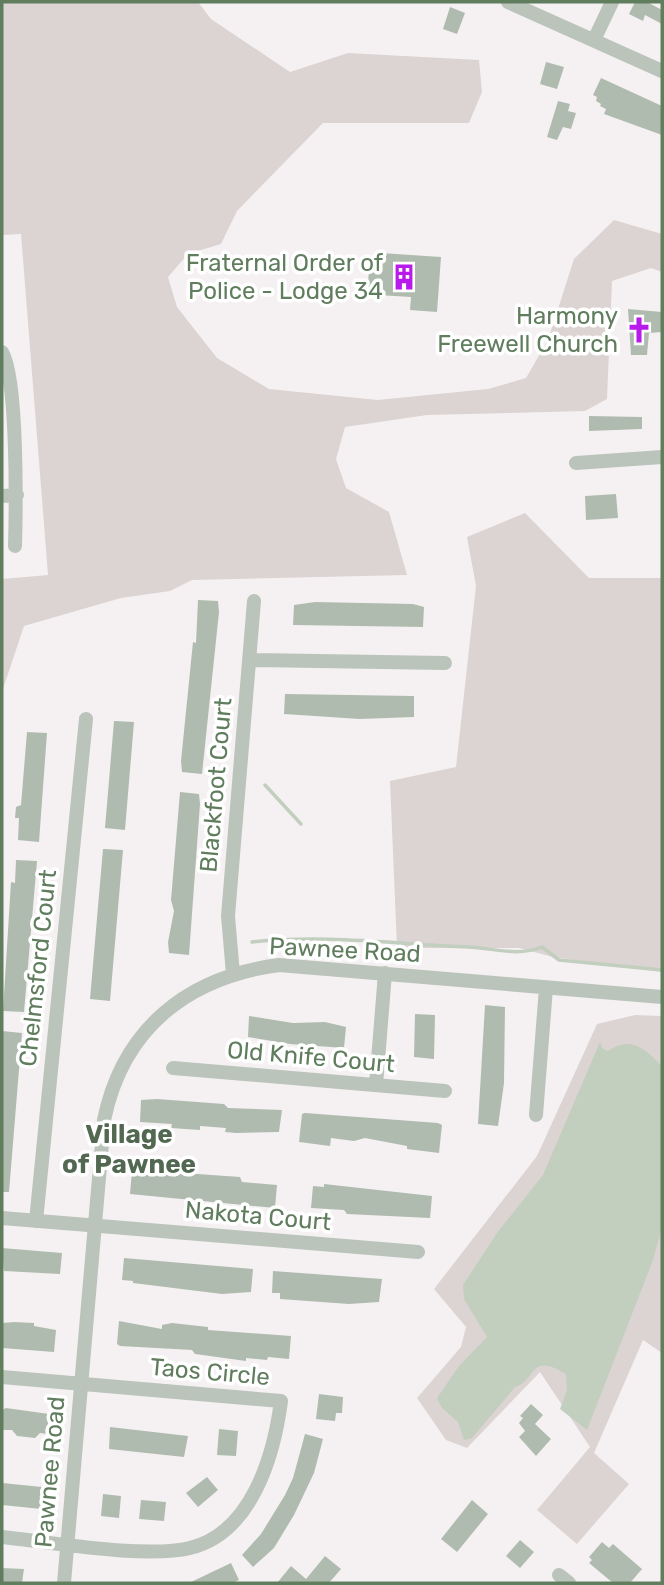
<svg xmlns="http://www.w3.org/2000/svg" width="664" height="1585" font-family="Rubik,sans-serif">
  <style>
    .green { fill: #dcd4d2 }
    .water { fill: #c2cebe }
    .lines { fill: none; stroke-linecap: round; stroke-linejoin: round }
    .stream { stroke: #c2cebe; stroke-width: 3.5 }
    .building { fill: #b0bbaf }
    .minor { stroke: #bbc4bb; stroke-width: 14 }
    .labels { text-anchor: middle; stroke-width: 7; stroke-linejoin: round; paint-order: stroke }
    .poi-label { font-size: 24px; fill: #607d5e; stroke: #fff; text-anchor: end }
    .street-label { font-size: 24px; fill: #607d5e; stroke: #fff }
    .neighbourhood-label { font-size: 26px; font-weight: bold; fill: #526851; stroke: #fff }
  </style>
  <rect width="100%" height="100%" fill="#f5f1f3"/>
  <!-- green -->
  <path class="green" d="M2,2h196l13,17 79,53 58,-19 131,7 3,32 -13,31h-146l-86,88 -16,33 -33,10 -20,23 9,30 40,51 52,31 109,11 110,-11 38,-11 22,-38 26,-81 40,-39 48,14v38l-11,-4 -39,13 -5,118 -22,12 -158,4 -82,12 -9,32 10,29 43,24 18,63 -215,5 -22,11 -49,7 -97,28 -22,66v-113l46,-4 -27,-341 -19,1z
    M525,513l64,65h73v394l-109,-15 -34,-9h-122l-7,-167 66,-14 20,-181 -9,-49z
    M635,1015l27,1v337l-19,-13 -49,113 35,31 -52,60 -40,-34 53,-63 -50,-75 -73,76 -21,-8 -29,-42 44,-51 5,-20 -32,-38 103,-133 60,-132z"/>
  <!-- water -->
  <path class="water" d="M600,1042l2,6 6,3c23,-16 37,-2 54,15v161l-9,33 -66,170 -27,-21 7,-19 -1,-16c-38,-23 -29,7 -51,13l-43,51 -8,2 -6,-18 -16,-14 -5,-10 22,-32 28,-29 -23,-38 -1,-14 34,-52 46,-58z"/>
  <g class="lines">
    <!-- stream -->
    <path class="stream" d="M265,785l36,39
      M252,942c71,-8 144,2 216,5 26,1 49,10 74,0l17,13 103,10"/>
  </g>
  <!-- building -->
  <path class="building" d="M635,2h12l15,8v14l-17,-9 -2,6 -14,-7z
    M450,7l15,6 -8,21 -14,-5z
    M546,62l18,5 -7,22 -17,-5z
    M601,78l61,28v29l-58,-21 2,-5 -6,-3 1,-2 -5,-3 1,-4 -4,-2z
    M558,101l12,3 -2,7 8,2 -5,16 -8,-2 -6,13 -10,-3z
    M381,253l60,4 -4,55 -27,-2 1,-13 -33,-2 1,-7 -11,-1 1,-22 11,1z
    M628,309l34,3v20l-13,1 -2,22h-16z
    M589,416l53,1v12l-53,2z
    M616,494l2,24 -32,2 -1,-24z
    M198,600l20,1 1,11 -17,162 -20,-2 -1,-11 12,-119 3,1z
    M315,602l98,2 11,3 -1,20 -130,-2 1,-20z
    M285,694l129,2v21l-54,2 -76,-5z
    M114,721l20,1 -9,108 -20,-2z
    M27,732l20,1 -8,109 -21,-2 1,-22h-4l1,-11 5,-2z
    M180,792l19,2 1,10 -11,151 -20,-2 -1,-11 6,-31 -3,-11z
    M103,849l20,1 -13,151 -20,-2z
    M16,860l21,1 -13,151 -21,-1 8,-129 4,1z
    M485,1005l20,2 -1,76 -6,43 -20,-2z
    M415,1014l20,1 -1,44 -20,-2z
    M249,1016l44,7 32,-1 21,5 -2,21 -54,-4 -42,-7z
    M2,1031l20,2 -13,159h-7z
    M157,1099l67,5 4,4 54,2 -3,22 -43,1 -11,-1 1,-4 -26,-2v4l-29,-2 1,-4 -32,-2 1,-22z
    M305,1113l133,10 4,2 -3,28 -32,-4v-3l-42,-8 -11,3 -23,-3 -1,8 -31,-4 3,-28z
    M141,1170l99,7 2,5 35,3 -2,23 -145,-14 2,-23z
    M324,1184l108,12 -2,22 -83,-4 -3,-4 -33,-2 2,-22 11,1z
    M2,1248l60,5 -2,21 -56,-3z
    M124,1258l129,11 -2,23 -29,2 -89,-11v-2l-11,-1z
    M273,1271l109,8 -3,23 -30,2 -69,-5v-6h-8z
    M119,1321l43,8v-4l10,-2 36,4v3l83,6 -2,23 -21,-2 -1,3 -21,-2v3l-51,-7 -3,-4 -72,-4 -3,-2z
    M14,1322l20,1v3l22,4 -2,22 -52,-4v-25z
    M319,1394l24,3 -1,16h-6l-1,8 -19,-2z
    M531,1404l12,11 -8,9 16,15 -15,17 -17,-19 6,-6 -6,-8 4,-5 -3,-2z
    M6,1408l43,6 -2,20 -7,-1 -5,5 -18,-2 -5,-6h-10v-20z
    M110,1427l78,9 -4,21 -75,-8z
    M219,1429l19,2 -2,25 -19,-1z
    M305,1434l18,5 -9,34 -20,42 -20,33 -21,19 -11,-12 19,-21 24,-39 8,-17z
    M207,1477l11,13 -20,17 -12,-14z
    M2,1483l40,4 -1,22 -39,-4z
    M103,1494l18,2 -2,22 -18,-2z
    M141,1500l25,2 -2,19 -25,-2z
    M472,1500l16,14 -31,38 -16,-13z
    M520,1540l14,12 -14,16 -14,-12z
    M602,1542l7,6 4,-4 29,25 -12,14h-17l-24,-20 3,-3 -3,-3z
    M325,1556l16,13 -12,14h-52l14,-17 15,13z
    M231,1563l8,17 -7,3h-43z
    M2,1568l22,1 -2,14h-20z"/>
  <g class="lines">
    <!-- minor -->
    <path class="minor" d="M508,2l154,69
      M594,40l18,-38
      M2,352c16,27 14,157 13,194
      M576,463l86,-6
      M2,496l15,-1
      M249,660l196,3
      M233,974l-5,-58 26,-315
      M173,1068l272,23
      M376,1085l9,-112
      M536,1115l10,-127
      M2,1218l416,34
      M36,1221l50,-502
      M2,1377l279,24c-7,54 -29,132 -91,147 -45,11 -139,-6 -188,-11
      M559,1575l10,8
      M64,1583l40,-463c19,-92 84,-143 175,-155l383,32"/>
  </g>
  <!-- icons -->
  <defs>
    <g id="building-bare" transform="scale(2.1)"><path d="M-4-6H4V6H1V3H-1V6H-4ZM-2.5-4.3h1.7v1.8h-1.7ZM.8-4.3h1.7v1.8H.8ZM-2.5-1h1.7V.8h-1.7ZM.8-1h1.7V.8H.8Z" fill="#b71aeb" stroke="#fff" stroke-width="2.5" paint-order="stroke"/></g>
    <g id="church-bare" transform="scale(2.1)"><path d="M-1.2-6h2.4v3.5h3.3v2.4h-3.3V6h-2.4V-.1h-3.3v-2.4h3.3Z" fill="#b71aeb" stroke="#fff" stroke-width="2.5" paint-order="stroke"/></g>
  </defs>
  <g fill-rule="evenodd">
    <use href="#building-bare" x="404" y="277"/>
    <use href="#church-bare" x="639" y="330"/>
  </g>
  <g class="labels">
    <!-- poi labels -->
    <g class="poi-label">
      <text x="383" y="271">Fraternal Order of<tspan x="383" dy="28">Police - Lodge 34</tspan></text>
      <text x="618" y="324">Harmony<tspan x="618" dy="28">Freewell Church</tspan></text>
    </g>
    <!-- street labels -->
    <g class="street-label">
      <text transform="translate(216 785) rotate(-85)" y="8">Blackfoot Court</text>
      <text transform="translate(345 950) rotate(3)" y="8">Pawnee Road</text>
      <text transform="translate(38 968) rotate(-84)" y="8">Chelmsford Court</text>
      <text transform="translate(311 1057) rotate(5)" y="8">Old Knife Court</text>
      <text transform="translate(258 1216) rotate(5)" y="8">Nakota Court</text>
      <text transform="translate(210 1372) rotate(5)" y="8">Taos Circle</text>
      <text transform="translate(50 1472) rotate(-85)" y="8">Pawnee Road</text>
    </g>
    <!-- neighbourhood labels -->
    <g class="neighbourhood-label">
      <text x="129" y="1143">Village<tspan x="129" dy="30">of Pawnee</tspan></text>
    </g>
  </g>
  <!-- border -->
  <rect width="664" height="1585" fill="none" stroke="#607d5e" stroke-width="7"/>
</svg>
